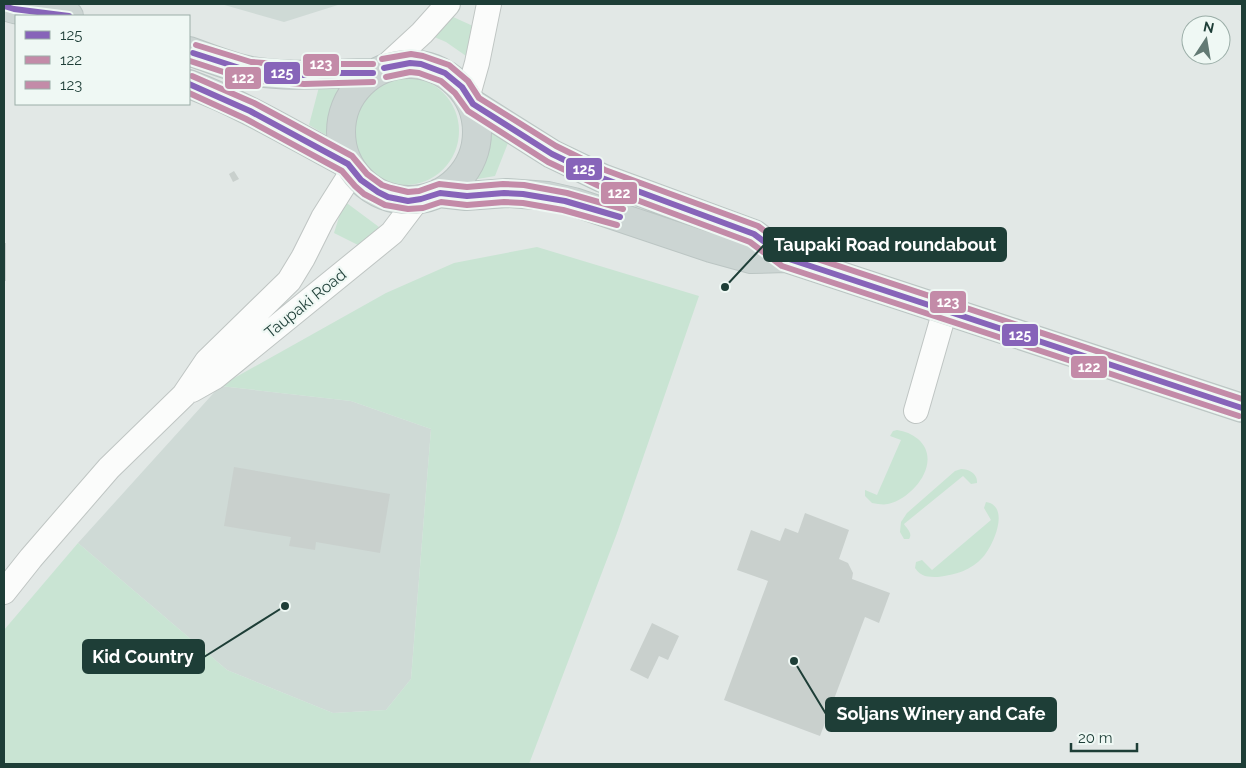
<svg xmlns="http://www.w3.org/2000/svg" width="1246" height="768" font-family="Raleway,sans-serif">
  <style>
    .built { fill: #cfdad6 }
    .green { fill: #c9e4d3 }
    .building { fill: #c9d0cd }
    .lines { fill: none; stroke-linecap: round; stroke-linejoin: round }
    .minor-casing { stroke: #bfc5c3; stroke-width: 26 }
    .major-casing { stroke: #bbc5c3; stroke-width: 30 }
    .minor { stroke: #fbfcfb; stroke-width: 24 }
    .major { stroke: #ccd5d3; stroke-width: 28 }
    .bus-1-casing { stroke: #eff8f4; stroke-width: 10 }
    .bus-2-casing { stroke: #eff8f4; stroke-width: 10 }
    .bus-3-casing { stroke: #eff8f4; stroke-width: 10 }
    .bus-1 { stroke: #8764b9; stroke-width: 6 }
    .bus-2 { stroke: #c38ba8; stroke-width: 6 }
    .bus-3 { stroke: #c38ba8; stroke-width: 6 }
    .labels { text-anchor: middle; stroke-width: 4.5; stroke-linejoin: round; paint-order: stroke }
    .street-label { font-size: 16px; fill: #1e3e37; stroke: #eff8f4 }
    .leader { fill: none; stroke: #1e3e37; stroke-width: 2 }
    .callout-dot { fill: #1e3e37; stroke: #eff8f4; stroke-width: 2 }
    .callout { fill: #1e3e37; stroke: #1e3e37; stroke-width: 2 }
    .callout-label { font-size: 18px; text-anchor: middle; font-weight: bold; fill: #fff }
    .line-badge { stroke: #eff8f4; stroke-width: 2 }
    .badge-label { font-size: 14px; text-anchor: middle; font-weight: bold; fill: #fff }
  </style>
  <rect width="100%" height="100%" fill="#e2e8e6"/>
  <!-- built -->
  <path class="built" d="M221,4h120l-57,18z
    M220,386l131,15 80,28 -20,250 -25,31 -53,3 -106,-43 -149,-127z"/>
  <!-- green -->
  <path class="green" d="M451,16l22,10 -4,32 -23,-16 -14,-6z
    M351 131a54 54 0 1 1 108 0a54 54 0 1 1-108 0Z
    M345,84l-9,16 -10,35 -17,-10 10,-38z
    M491,130l17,13 -13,33 -23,4 15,-34z
    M344,201l35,26 -19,19 -26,-13z
    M537,247l162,49 -82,237 -88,231h-525v-134l74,-87 149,127 106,43 53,-3 25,-31 20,-250 -80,-28 -131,-15 166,-93 68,-30z
    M897,430c8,1 15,4 21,9 25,22 -4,59 -30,65 -5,1 -10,0 -16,-1l-7,-7v-6l12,5 24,-55 -11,-4 3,-5z
    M961,469c8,0 17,5 16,14l-6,1 -8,-8 -59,48c3,5 9,9 5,15h-5l-4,-7 1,-10 6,-9 48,-42z
    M986,502c25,4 7,44 -3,55 -11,13 -28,18 -45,20 -10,0 -17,0 -23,-9l1,-6 6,-2 10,10 59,-50 -7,-12z"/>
  <!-- building -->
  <path class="building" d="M234,171l5,8 -6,3 -4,-8z
    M4,243h2v38h-2z
    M234,467l156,27 -10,59 -64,-11 -1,8 -26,-4 2,-9 -67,-11z
    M805,513l44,17 -10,29 9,4 5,10 -1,6 38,14 -11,30 -14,-6 -45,119 -96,-36 44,-119 -31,-11 14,-40 29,11 5,-13 13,5z
    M652,623l27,13 -11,24 -9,-4 -11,23 -18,-9z"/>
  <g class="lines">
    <!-- minor casing -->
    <g class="minor-casing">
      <path id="minor" d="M384,68l38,-35 26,-29
        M468,95l9,-32 12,-59
        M192,390l23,-13 177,-144 25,-33
        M916,411l29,-101
        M4,592l27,-34 78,-90 75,-73 23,-34 82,-80 14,-23 20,-40 29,-46"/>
    </g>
    <!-- major casing -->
    <g class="major-casing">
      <path id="major" d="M4,6l10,3 55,7
        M189,51c20,7 41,16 62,20 40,7 81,2 122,2
        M341 132a68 68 0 1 1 136 0a68 68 0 1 1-136 0Z
        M189,84c56,21 106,52 159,80
        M473,104l79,50 50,24 152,56 32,24 456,150
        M439,193l27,3 41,-3 41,3 26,6 137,46 40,11 35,-1"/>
    </g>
    <!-- minor -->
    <use href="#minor" class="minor"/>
    <!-- major -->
    <use href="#major" class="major"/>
    <!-- bus-1 casing -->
    <g class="bus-1-casing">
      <path id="bus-1" d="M4,6l10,3 55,7
        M193,53l56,18 55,4 25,-2h44
        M384,68l26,-5 11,1 24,9 17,14 11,17 79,50 50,24 152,56 32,24 456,150
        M189,84l61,27 98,53 13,16 17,12 10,5 20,4 13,-2 19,-6 27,3 37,-3 19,1 42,7 55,16"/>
    </g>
    <!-- bus-2 casing -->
    <g class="bus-2-casing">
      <path id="bus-2" d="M190,61l58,19 56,4 69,-2
        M386,77l24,-5 9,1 22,8 14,12 13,18 80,51 51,24 151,56 32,24 457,150
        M189,93l57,26 96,52 13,15 9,8 21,11 23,4 15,-1 18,-6 26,3 37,-3 19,1 40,7 54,15"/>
    </g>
    <!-- bus-3 casing -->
    <g class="bus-3-casing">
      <path id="bus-3" d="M196,45l55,17 53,4 25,-2h44
        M382,59l29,-5 12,2 26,9 19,16 11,17 77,48 49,24 153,56 32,24 452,149
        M192,76l62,27 98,53 15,18 15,11 9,3 17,4 11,-1 20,-7 28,3 36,-3 21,1 43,8 56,16"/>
    </g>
    <!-- bus-1 -->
    <use href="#bus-1" class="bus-1"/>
    <!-- bus-2 -->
    <use href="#bus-2" class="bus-2"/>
    <!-- bus-3 -->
    <use href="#bus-3" class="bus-3"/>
  </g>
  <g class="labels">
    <!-- street labels -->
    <g class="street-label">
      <text transform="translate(305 303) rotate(-39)" y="6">Taupaki Road</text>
    </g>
  </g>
  <!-- callouts -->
  <path class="leader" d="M725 287L764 245M285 606L204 657M794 661L826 714"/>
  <g class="callout-dot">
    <circle cx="725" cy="287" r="5"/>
    <circle cx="285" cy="606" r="5"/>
    <circle cx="794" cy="661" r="5"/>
  </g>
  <g class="callout">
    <rect x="764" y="228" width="242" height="33" rx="5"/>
    <rect x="83" y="640" width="121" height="33" rx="5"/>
    <rect x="826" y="698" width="230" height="33" rx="5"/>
  </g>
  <g class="callout-label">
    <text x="885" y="251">Taupaki Road roundabout</text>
    <text x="143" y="663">Kid Country</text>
    <text x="941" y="720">Soljans Winery and Cafe</text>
  </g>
  <g class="line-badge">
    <rect x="302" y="53" width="38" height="24" rx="5" fill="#c38ba8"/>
    <rect x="263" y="61" width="38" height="24" rx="5" fill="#8764b9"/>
    <rect x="224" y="66" width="38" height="24" rx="5" fill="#c38ba8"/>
    <rect x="565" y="157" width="38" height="24" rx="5" fill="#8764b9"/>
    <rect x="600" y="181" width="38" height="24" rx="5" fill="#c38ba8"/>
    <rect x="929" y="290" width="38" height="24" rx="5" fill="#c38ba8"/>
    <rect x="1001" y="323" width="38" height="24" rx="5" fill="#8764b9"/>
    <rect x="1070" y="355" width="38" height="24" rx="5" fill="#c38ba8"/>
  </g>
  <g class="badge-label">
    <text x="321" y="69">123</text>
    <text x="282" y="78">125</text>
    <text x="243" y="83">122</text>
    <text x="584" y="174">125</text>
    <text x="619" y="198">122</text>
    <text x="948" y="307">123</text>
    <text x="1020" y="340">125</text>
    <text x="1089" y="372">122</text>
  </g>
  <!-- border -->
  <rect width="1246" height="768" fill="none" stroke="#1e3e37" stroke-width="10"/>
  <!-- legend -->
  <rect x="15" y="15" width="175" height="90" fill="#eff8f4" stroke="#9baea8"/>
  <rect x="25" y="31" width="25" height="8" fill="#8764b9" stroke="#9baea8"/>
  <text x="60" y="40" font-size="15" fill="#1e3e37">125</text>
  <rect x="25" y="56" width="25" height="8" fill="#c38ba8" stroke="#9baea8"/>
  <text x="60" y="65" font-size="15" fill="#1e3e37">122</text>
  <rect x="25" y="81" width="25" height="8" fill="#c38ba8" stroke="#9baea8"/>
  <text x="60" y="90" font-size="15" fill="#1e3e37">123</text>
  <!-- north arrow -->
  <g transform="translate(1206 40) rotate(12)"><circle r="24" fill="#eff8f4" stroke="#9baea8"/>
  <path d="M0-4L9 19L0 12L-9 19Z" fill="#637a74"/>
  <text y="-8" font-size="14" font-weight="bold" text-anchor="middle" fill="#1e3e37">N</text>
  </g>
  <!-- scale -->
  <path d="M1071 743v8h66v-8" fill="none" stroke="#1e3e37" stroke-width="2.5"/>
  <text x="1078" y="743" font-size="15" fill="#1e3e37" stroke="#eff8f4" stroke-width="4" paint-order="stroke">20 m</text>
</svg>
